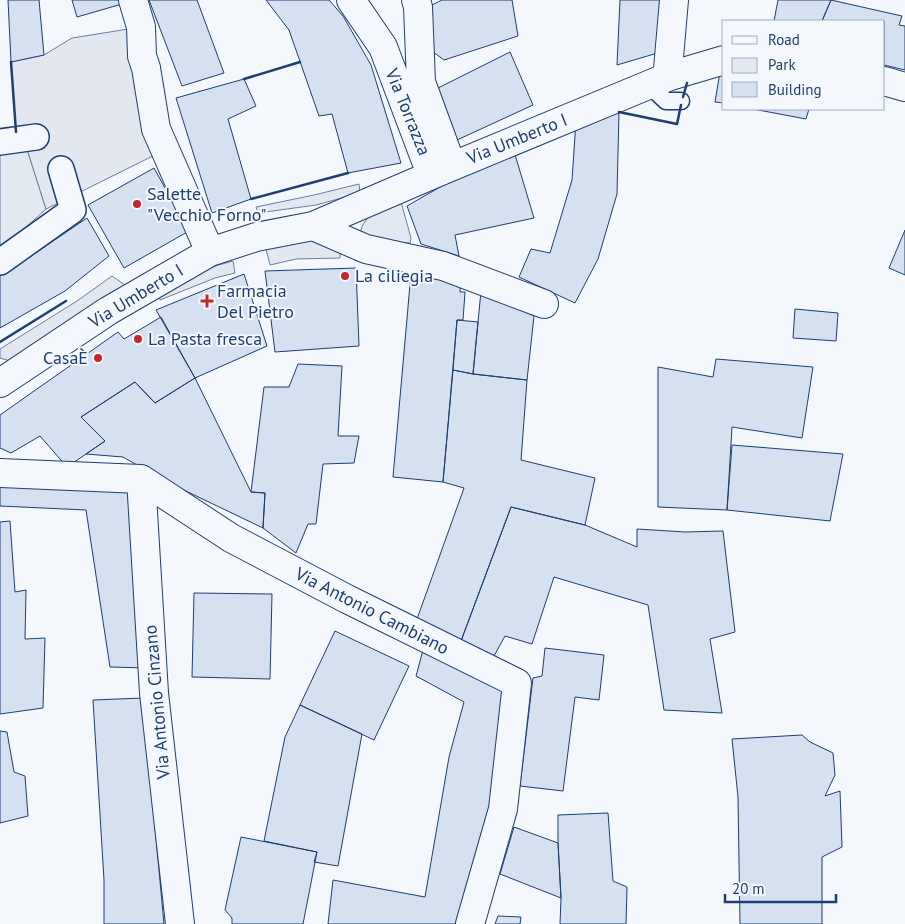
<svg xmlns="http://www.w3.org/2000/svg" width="905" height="924" font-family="'PT Sans',sans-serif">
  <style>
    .green { fill: #e3e9f0; stroke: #687fa3 }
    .parking { fill: #e3e8f0; stroke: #687fa3 }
    .building { fill: #d5e0f0; stroke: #1d3f73 }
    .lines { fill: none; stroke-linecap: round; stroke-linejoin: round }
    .service-casing { stroke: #1d3f73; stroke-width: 19 }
    .pedestrian-casing { stroke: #1d3f73; stroke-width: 28 }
    .minor-casing { stroke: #1d3f73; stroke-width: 30 }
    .service { stroke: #f4f7fb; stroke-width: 16 }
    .pedestrian { stroke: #f4f7fb; stroke-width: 25 }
    .minor { stroke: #f4f7fb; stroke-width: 28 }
    .wall { stroke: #1d3f73; stroke-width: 2.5 }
    .poi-dot { fill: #c62828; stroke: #f4f7fb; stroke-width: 2 }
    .labels { text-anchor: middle; stroke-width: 4; stroke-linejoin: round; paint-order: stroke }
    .street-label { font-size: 18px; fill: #1d3f73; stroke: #f4f7fb }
    .poi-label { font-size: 18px; fill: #1d3f73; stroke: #f4f7fb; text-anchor: start }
  </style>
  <rect width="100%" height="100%" fill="#f4f7fb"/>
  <!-- green -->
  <path class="green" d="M27,149l19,60 -46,42v-100z
    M401,202l10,36 -1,5 -28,-1 -22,-8c4,-22 22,-24 41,-32z"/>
  <!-- parking -->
  <path class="parking" d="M141,27l24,123 -119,59 -19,-60 -11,-16 -5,-71 33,-7 28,-17z
    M359,184l1,9 -44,12 -58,8 -2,-6 58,-12z
    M303,237l38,6 -1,15 -44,1 -26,6 -5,-20z
    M233,261l2,12 -20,5 -55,22 -2,-8 57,-26z
    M112,276l16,11 -111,76 -17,-5v-9l77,-48z"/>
  <!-- building -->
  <path class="building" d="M8,0h31l5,55 -33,7z
    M72,0h49l1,4 -45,13z
    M149,0h48l27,73 -42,13z
    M266,0h63l14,16 28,49 30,98 -53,10 -16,-59 -13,2 -30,-86z
    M442,0h70l6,36 -74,24 -15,-11 1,-43z
    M620,0h46l-5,52 -44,13z
    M778,0h53l-9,21h-48z
    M831,0l71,16 -3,9 6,1v44l-21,-5v-44h-62z
    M510,52l23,53 -76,35 -23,-50z
    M721,66h3v37l-9,-1z
    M244,79l12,27 -28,13 23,80 -39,14 -36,-115z
    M753,109h56l-3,10z
    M619,112l-2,82 -19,65 -23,44 -56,-26 12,-28 19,4 22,-73 4,-59z
    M513,148l21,70 -79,17 4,21 -38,-12 -14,-38 66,-38z
    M154,168l35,63 -65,37 -36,-63z
    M87,218l22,38 -44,35 -65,37v-54l31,-18z
    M905,230v45l-16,-7z
    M356,268l3,78 -84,6 -10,-81z
    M411,273l50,4 -1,15h5l-2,28h-6l-14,162 -50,-5z
    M244,274l23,72 -72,32 -39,-68z
    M481,291l53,25 -7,64 -54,-6z
    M795,309l43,4 -2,28 -43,-3z
    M161,317l34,61 -40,25 -20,-21 -54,35 24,24 -38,26 -27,-31 -29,17 -11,-5v-33l118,-83 6,7z
    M457,320l21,2 -5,52 -20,-4z
    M716,359l97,8 -11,71 -70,-11 -5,83 -69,-3v-140l55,10z
    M298,364l44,2 -4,70h21l-5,27 -31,1 -7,60h-8l-12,29 -33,-25 2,-35 -14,-1 13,-105h25z
    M453,370l20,4 54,6 -6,80 74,18 -10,47 -74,-18 -50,134 -44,-22 47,-131 -21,-6z
    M195,378l56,114 14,1 -2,35 -98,-47 -42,-24 -37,-3 19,-13 -24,-24 54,-35 20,21z
    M732,445l111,9 -13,67 -103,-11z
    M0,478l137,6 11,184 -38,-1 -24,-157 -86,-4z
    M511,507l74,18 52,22v-18l48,3 38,-1 12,101 -25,7 12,74 -58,-3 -16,-105 -94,-28 -22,67 -27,-8 -11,20 -33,-15z
    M10,521l5,71 11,-2 -1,49 20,-1 -2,70 -43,6v-192z
    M194,593l78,1 -2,85 -78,-2z
    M335,631l74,35 -35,74 -74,-35z
    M425,643l89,44 -16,97 -38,140h-132l5,-44 92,17 24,-140 15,-55 -48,-26z
    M545,648l59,7 -5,45 -24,-3 -12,94 -43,-5 13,-108 9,-2z
    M143,698l21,226h-60v-44l-11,-180z
    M300,705l62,29 -24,132 -24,-4 3,-10 -53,-11 21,-104z
    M0,731l7,1 7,40 11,4 3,40 -28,7z
    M802,735l8,7 23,11 2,22 -10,21 15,-5 2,56 -20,10v67h-82l-2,-127 -6,-58z
    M608,813l5,68 14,6 -1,37h-66l1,-26 -3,-55v-28z
    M514,827l44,16 3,55 -61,-24z
    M241,837l76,15 -14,72h-71v-6l-7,-8z
    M498,916l23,1 -1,7h-25z"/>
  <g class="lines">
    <!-- service casing -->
    <g class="service-casing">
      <path id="service" d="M649,85l17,16h15"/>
    </g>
    <!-- pedestrian casing -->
    <g class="pedestrian-casing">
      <path id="pedestrian" d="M0,142l36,-5
        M0,262l73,-52 -12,-41"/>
    </g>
    <!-- minor casing -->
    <g class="minor-casing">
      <path id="minor" d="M133,0l8,27 1,29 4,12 10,61 54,123
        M351,0l32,47 43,114 15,10 6,-18 -26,-71 -3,-75 -2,-7
        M670,76l-2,-7 6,-69
        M884,81l21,6
        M313,226l53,23 77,17 101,38
        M0,383l108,-72 102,-59 46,-15 57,-11 128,-55 229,-95 54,-16
        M0,473l141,6 90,59 116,61 170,84 -14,126 -33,115
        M141,479l13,214 26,231"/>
    </g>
    <!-- service -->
    <use href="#service" class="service"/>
    <!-- pedestrian -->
    <use href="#pedestrian" class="pedestrian"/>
    <!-- minor -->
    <use href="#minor" class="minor"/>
    <!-- wall -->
    <path class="wall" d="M11,62l5,70
      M244,79l56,-17
      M683,97l4,-14
      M619,112l58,12 4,-19
      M251,199l97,-26
      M0,342l66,-41"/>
  </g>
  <!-- markers -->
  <g class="poi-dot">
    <circle cx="137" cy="204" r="5"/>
    <circle cx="345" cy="276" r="5"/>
    <path d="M204.5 293.5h5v5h5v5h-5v5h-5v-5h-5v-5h5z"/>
    <circle cx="138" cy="339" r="5"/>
    <circle cx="98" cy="358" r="5"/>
  </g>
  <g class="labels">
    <!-- street labels -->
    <g class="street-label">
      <text transform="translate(408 112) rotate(68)" y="6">Via Torrazza</text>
      <text transform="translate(517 139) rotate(-22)" y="6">Via Umberto I</text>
      <text transform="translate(136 296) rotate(-31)" y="6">Via Umberto I</text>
      <text transform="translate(372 611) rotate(27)" y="6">Via Antonio Cambiano</text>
      <text transform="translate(157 702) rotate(-95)" y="6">Via Antonio Cinzano</text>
    </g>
    <!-- poi labels -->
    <g class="poi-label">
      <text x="147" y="200">Salette<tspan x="147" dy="21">"Vecchio Forno"</tspan></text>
      <text x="355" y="282">La ciliegia</text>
      <text x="217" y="297">Farmacia<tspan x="217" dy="21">Del Pietro</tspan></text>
      <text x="148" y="345">La Pasta fresca</text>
      <text x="88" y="364" text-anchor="end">CasaÈ</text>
    </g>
  </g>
  <!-- legend -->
  <rect x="722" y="20" width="162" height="90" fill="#f4f7fb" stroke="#9eadc5"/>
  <rect x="732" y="36" width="25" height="8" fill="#f4f7fb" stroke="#9eadc5"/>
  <text x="768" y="45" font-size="15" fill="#1d3f73">Road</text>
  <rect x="732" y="58" width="25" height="15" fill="#e3e9f0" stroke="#9eadc5"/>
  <text x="768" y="70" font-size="15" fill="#1d3f73">Park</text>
  <rect x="732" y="82" width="25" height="15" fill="#d5e0f0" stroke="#9eadc5"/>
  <text x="768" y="95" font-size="15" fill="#1d3f73">Building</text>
  <!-- scale -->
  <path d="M725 894v8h111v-8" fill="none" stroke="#1d3f73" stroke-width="2.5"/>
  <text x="732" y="894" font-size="15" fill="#1d3f73" stroke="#f4f7fb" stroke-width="4" paint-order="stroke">20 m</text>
</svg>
